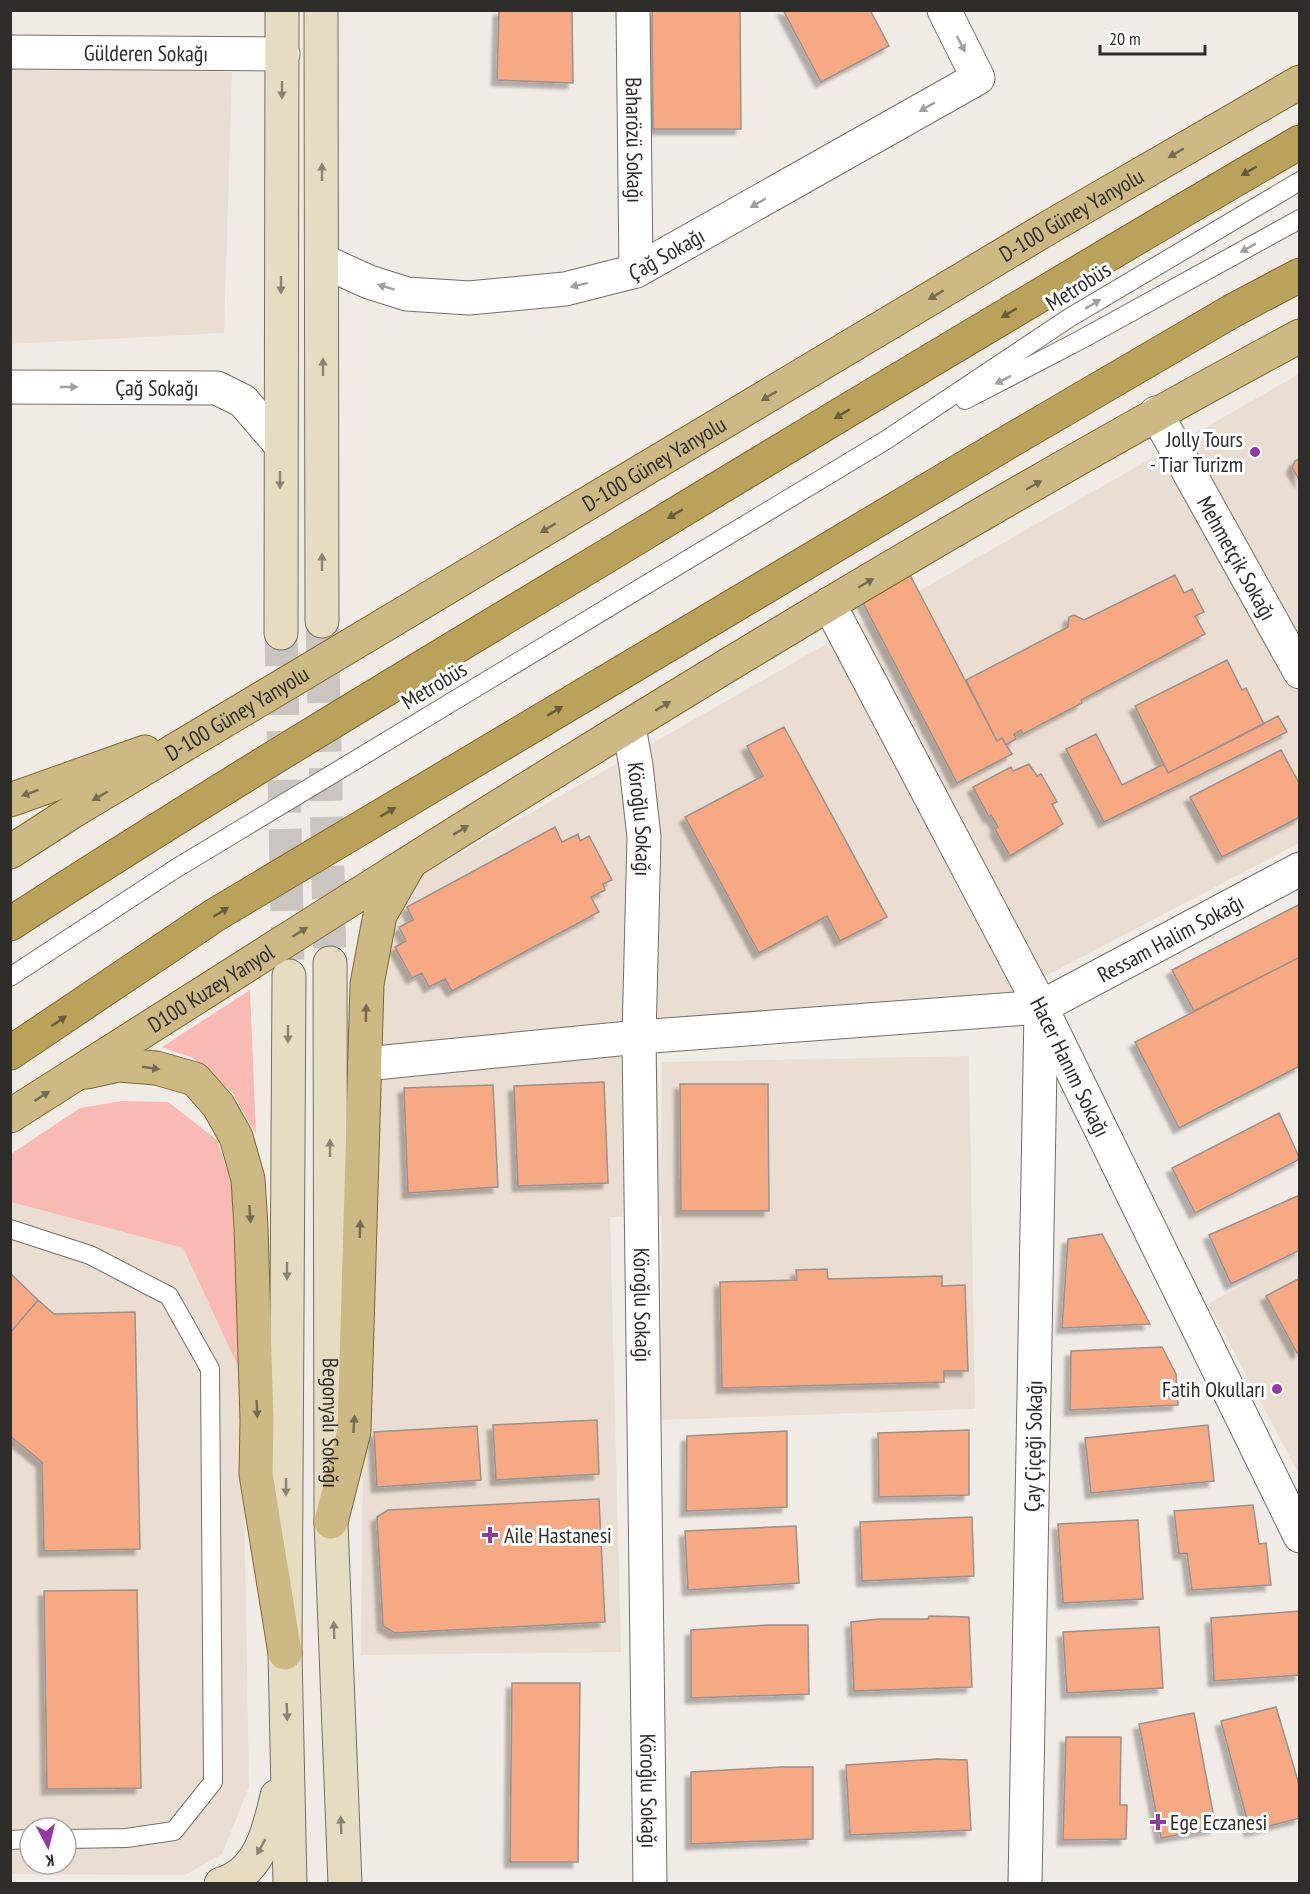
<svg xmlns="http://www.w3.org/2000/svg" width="1310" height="1894" font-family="'PT Sans Narrow',sans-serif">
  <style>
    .built { fill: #eaded2; fill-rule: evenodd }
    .green { fill: #fabab4 }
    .building { fill: #f7a984; stroke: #9a928e; stroke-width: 1.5; filter: url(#shadow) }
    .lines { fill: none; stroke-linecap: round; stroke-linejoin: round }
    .secondary-tunnel { stroke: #cac5c0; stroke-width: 33; stroke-dasharray: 33 16; stroke-linecap: butt }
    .service-casing { stroke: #746f69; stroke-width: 20 }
    .minor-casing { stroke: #746f69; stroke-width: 35 }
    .secondary-casing { stroke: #746f69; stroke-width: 35 }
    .primary-casing { stroke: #7f692f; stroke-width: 35 }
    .trunk-casing { stroke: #7f692f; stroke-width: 35 }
    .service { stroke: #fff; stroke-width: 18 }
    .minor { stroke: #fff; stroke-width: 33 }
    .secondary { stroke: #e6dcc2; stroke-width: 33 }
    .primary { stroke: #ccb984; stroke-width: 33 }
    .trunk { stroke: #bba25b; stroke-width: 33 }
    .oneway { fill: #a1a09f }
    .oneway2 { fill: #8a8476 }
    .oneway3 { fill: #766c52 }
    .oneway4 { fill: #675c3e }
    .poi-dot { fill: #9339a4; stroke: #fff; stroke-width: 2 }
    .labels { text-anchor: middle; stroke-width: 6; stroke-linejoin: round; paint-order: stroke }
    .street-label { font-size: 22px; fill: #2f2d2a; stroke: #fff }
    .poi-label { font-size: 22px; fill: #2f2d2a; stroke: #fff; text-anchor: end }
  </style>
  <defs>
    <filter id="shadow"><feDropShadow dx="-5.5" dy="5.5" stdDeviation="1.5" flood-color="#0004"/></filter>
  </defs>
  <rect width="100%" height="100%" fill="#f1ebe5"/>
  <!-- built -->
  <path class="built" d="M11,68l221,4 -8,261 -213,11z
    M1299,374v469l-282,148 -361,31 5,167 1,-127 307,-6 6,353 -314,11 1,-204 -52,1 11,435 -260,3 4,-422 16,-284 39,-73z
    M10,1202l173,46 59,127 7,412 -27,67 -37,21 -174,-1zM30,1828h36v36h-36z
    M1299,1254v220l-91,-170z"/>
  <!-- green -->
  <path class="green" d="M250,990l6,144 -24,-42 -39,-34 -31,-11z
    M122,1101l46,1 49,38 21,62 4,173 -59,-127 -172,-46v-48l69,-46z"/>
  <!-- building -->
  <path class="building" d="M499,10h73l1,73 -76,-3z
    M652,10h88l1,119h-88z
    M783,10h87l19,36 -68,36z
    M1300,458v23l-8,-13 3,-7z
    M910,575l87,166 5,-3 10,16 -55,29 -95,-182z
    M1175,575l9,18 8,-4 12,23 -9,4 10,18 -124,66 1,3 -59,31 -2,-4 -7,4 2,5 -10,6 -4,-7 -5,3 -31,-61 102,-53 1,-10 5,-2 10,5z
    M1227,660l15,30 4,-2 18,36 -96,49 -33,-67z
    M1278,716l9,16 -183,90 -38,-73 30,-15 26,51 42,-21 4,9z
    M784,727l103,190 -47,24 -13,-25 -68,37 -74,-136 78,-41 -16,-30z
    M1281,750l19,35v32l-78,40 -32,-60z
    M1029,764l8,12 4,-2 16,28 -5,2 11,20 -53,32 -15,-27 3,-2 -7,-12 -2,2 -16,-30 38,-20 2,4z
    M555,827l7,15 16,-8 2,7 9,-5 23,44 -9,4 2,6 -14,7 8,15 -147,79 -7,-12 -16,8 -7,-14 -10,5 -17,-31 11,-6 -7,-14 14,-7 -6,-13z
    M1300,904v53l-106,54 -22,-41z
    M1300,957v109l-121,62 -44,-86z
    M604,1082l4,101 -90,3 -4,-100z
    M680,1084h88l1,127h-88z
    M493,1085l5,102 -90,6 -4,-105z
    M1279,1113l21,46 -105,54 -23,-45z
    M1300,1195v55l-69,34 -22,-49z
    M1102,1234l48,90 -88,4 6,-89z
    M827,1269l1,10 114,-3v10l23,-1 3,86h-24v11l-222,6 -2,-106 77,-2 -1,-10z
    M10,1273l28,27 -28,33z
    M1300,1278v74l-3,1 -31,-57z
    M38,1300l16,14 81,-2 5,237 -96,2 -2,-89 -32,-26v-103z
    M1162,1347l14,27 2,31 -108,5 1,-59z
    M597,1420l2,54 -103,6 -3,-55z
    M1208,1425l6,56 -123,12 -6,-55z
    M477,1426l4,54 -104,7 -3,-55z
    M969,1430v65l-90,2 -1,-64z
    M787,1431v76l-101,4 1,-75z
    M599,1499l6,123 -210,11 -12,-7 -6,-109 11,-7z
    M1253,1505l6,39 7,-1 5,42 -79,5 -5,-37 -8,1 -5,-43z
    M972,1517l2,59 -112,5 -2,-59z
    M1138,1520l5,79 -80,4 -5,-79z
    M796,1526l3,57 -111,7 -3,-59z
    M137,1590l4,198 -94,1 -3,-198z
    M1300,1611v64l-86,6 -3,-63z
    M929,1616l40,1 3,70 -118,4 -3,-69 28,-3h49z
    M768,1625h40l1,69 -118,4v-68z
    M1159,1627l4,61 -96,5 -4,-61z
    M512,1683h68l-2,179h-68z
    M1276,1707l24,81v30l-50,13 -29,-110z
    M1194,1713l22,115 -55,10 -22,-114z
    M1066,1737h55l-1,68h7l-1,34 -63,1z
    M937,1759l30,1 4,70 -121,5 -4,-70z
    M782,1767h31v72l-122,5v-72z"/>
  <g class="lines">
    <!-- secondary-tunnel -->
    <path class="secondary-tunnel" d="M322,621l8,342
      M281,633l7,332"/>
    <!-- service casing -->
    <g class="service-casing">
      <path id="service" d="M965,400l117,-61 218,-120
        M10,977l165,-108 711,-429 183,-122 231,-137
        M10,1229l80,26 79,41 41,73 3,413 -39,49 -48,7 -60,1
        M10,1840l20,-1"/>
    </g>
    <!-- minor casing -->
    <g class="minor-casing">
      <g id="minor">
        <path id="s1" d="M633,10l3,261"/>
        <path id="s2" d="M10,52l273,2"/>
        <path id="s3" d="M323,261l46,21 38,12 62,4 96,-9 71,-18 342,-193 -34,-68"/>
        <path id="s4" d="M10,387l207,1 26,13 37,43"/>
        <path id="s5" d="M1156,413l144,259"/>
        <path id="s6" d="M829,604l212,403 259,529"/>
        <path id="s7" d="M629,727l7,39 8,71 -5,200 11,847"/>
        <path id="s8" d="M365,1064l274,-27 402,-30 259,-138"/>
        <path id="s9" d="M1025,1884l16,-872"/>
      </g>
    </g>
    <!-- secondary casing -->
    <g class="secondary-casing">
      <g id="secondary">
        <path d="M321,10l1,611"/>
        <path d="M281,633l1,-623"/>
        <path id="s10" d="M330,963l1,559 14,362"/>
        <path d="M289,976l-4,677 5,231"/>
        <path d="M221,1884c39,-11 48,-54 56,-88"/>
      </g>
    </g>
    <!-- primary casing -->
    <g class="primary-casing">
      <g id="primary">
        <path d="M10,800l135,-48"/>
        <path id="s11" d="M10,852l65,-42 978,-585 247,-143"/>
        <path d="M87,1072l32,-7 37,3 39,11 23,26 18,32 12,42 3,48 6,193 -1,54 29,179"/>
        <path id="s12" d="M10,1116c424,-270 847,-542 1290,-780"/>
        <path d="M331,1522l23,-91 13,-447 13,-69 28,-49"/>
      </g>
    </g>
    <!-- trunk casing -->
    <g class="trunk-casing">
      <path id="trunk" d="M10,924c197,-128 399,-249 600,-370 229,-139 458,-277 690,-412
        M10,1053l205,-138 800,-477 217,-127 68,-36"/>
    </g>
    <!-- service -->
    <use href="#service" class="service"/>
    <!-- minor -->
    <use href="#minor" class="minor"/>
    <!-- secondary -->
    <use href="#secondary" class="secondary"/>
    <!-- primary -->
    <use href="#primary" class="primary"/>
    <!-- trunk -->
    <use href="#trunk" class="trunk"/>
  </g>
  <!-- one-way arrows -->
  <defs><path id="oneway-solid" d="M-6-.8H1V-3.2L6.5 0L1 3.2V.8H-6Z" transform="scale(1.5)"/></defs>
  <g class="oneway">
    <use href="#oneway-solid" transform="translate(961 44) rotate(63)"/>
    <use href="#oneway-solid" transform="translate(927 107) rotate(150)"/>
    <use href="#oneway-solid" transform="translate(758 203) rotate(150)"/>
    <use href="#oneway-solid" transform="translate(1248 248) rotate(151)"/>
    <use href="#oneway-solid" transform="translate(579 285) rotate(166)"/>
    <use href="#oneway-solid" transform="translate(386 287) rotate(-163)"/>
    <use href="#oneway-solid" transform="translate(1093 304) rotate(-31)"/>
    <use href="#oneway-solid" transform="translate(1003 380) rotate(153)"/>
    <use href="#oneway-solid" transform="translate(69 387)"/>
  </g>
  <g class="oneway2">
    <use href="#oneway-solid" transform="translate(282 90) rotate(90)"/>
    <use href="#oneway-solid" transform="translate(322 172) rotate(-90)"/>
    <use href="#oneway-solid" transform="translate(281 285) rotate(90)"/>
    <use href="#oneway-solid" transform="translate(323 367) rotate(-90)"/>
    <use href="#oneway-solid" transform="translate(280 480) rotate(90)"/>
    <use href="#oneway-solid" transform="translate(322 562) rotate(-90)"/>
    <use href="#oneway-solid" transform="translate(288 1034) rotate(90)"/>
    <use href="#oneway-solid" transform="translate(330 1148) rotate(-90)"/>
    <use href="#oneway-solid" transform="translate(287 1271) rotate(90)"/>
    <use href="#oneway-solid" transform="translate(286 1487) rotate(90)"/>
    <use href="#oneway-solid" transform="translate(334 1630) rotate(-92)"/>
    <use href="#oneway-solid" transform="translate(287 1712) rotate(88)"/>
    <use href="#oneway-solid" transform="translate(341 1825) rotate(-92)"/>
    <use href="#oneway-solid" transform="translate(261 1847) rotate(119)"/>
  </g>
  <g class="oneway3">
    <use href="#oneway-solid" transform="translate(1176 153) rotate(150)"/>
    <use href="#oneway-solid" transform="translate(936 295) rotate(149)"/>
    <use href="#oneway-solid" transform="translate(769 396) rotate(149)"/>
    <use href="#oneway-solid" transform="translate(1034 485) rotate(-30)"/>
    <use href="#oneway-solid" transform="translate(548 528) rotate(149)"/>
    <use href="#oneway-solid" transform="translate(866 583) rotate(-30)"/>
    <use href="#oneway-solid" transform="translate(663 706) rotate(-31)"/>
    <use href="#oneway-solid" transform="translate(30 793) rotate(160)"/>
    <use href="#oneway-solid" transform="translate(100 796) rotate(150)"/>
    <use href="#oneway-solid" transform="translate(461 830) rotate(-31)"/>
    <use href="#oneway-solid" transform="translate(300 932) rotate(-32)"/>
    <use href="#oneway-solid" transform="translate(366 1013) rotate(-89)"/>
    <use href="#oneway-solid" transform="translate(151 1068) rotate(8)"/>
    <use href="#oneway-solid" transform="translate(42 1096) rotate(-33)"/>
    <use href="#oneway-solid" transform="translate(250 1214) rotate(86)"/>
    <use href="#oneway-solid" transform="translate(360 1229) rotate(-88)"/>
    <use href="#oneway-solid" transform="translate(257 1409) rotate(88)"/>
    <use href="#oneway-solid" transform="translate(354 1424) rotate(-86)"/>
  </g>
  <g class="oneway4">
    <use href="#oneway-solid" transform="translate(1249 171) rotate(150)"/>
    <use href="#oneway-solid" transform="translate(1009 313) rotate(149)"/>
    <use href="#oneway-solid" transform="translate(842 414) rotate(149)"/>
    <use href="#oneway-solid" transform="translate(675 514) rotate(149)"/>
    <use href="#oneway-solid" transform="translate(555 711) rotate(-31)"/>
    <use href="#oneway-solid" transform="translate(388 812) rotate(-31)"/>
    <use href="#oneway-solid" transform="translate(221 912) rotate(-32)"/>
    <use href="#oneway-solid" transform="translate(59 1021) rotate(-34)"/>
  </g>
  <!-- markers -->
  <g class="poi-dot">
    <circle cx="1255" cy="452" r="6"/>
    <circle cx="1277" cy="1389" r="6"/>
    <path d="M487 1526h6v6h6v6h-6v6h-6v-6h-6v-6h6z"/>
    <path d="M1155 1813h6v6h6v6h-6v6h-6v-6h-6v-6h6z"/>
  </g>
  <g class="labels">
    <!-- street labels -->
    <g class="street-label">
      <text dy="8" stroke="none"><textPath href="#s2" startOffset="136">Gülderen Sokağı</textPath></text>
      <text dy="8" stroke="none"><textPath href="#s1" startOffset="130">Baharözü Sokağı</textPath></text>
      <text dy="8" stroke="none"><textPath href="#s11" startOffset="1238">D-100 Güney Yanyolu</textPath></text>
      <text dy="8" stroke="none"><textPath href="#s3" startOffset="357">Çağ Sokağı</textPath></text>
      <text transform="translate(1078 286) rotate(-32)" y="8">Metrobüs</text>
      <text dy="8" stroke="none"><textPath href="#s4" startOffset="147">Çağ Sokağı</textPath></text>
      <text dy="8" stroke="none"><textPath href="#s11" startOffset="752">D-100 Güney Yanyolu</textPath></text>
      <text dy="8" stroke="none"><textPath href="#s5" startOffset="166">Mehmetçik Sokağı</textPath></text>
      <text transform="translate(434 685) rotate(-31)" y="8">Metrobüs</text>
      <text dy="8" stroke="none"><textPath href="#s11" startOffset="266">D-100 Güney Yanyolu</textPath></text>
      <text dy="8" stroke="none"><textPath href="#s7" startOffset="93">Köroğlu Sokağı</textPath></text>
      <text dy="8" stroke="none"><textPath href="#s8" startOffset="825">Ressam Halim Sokağı</textPath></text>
      <text dy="8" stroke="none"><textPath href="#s12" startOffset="238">D100 Kuzey Yanyol</textPath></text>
      <text dy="8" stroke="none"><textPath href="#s6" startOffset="522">Hacer Hanım Sokağı</textPath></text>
      <text dy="8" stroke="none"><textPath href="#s7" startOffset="579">Köroğlu Sokağı</textPath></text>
      <text dy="8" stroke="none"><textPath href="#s10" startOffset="460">Begonyalı Sokağı</textPath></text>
      <text dy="8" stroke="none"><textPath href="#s9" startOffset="438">Çay Çiçeği Sokağı</textPath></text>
      <text dy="8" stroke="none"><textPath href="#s7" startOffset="1065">Köroğlu Sokağı</textPath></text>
    </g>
    <!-- poi labels -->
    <g class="poi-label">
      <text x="1243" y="447">Jolly Tours<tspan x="1243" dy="25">- Tiar Turizm</tspan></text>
      <text x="1265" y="1397">Fatih Okulları</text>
      <text x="504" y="1543" text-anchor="start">Aile Hastanesi</text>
      <text x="1170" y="1830" text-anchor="start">Ege Eczanesi</text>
    </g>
  </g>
  <!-- border -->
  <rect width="1310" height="1894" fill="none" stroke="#2f2d2a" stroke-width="24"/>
  <!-- north arrow -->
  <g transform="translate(48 1846) rotate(173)"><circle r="28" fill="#ffffff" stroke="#acabaa" stroke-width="1.5"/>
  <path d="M0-4.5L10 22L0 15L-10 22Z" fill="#9339a4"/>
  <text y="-9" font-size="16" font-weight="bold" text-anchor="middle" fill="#2f2d2a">K</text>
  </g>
  <!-- scale -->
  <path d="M1100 45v9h105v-9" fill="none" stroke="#2f2d2a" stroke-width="3"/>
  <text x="1109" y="45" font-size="18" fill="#2f2d2a" stroke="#ffffff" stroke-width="4.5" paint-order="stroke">20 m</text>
</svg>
